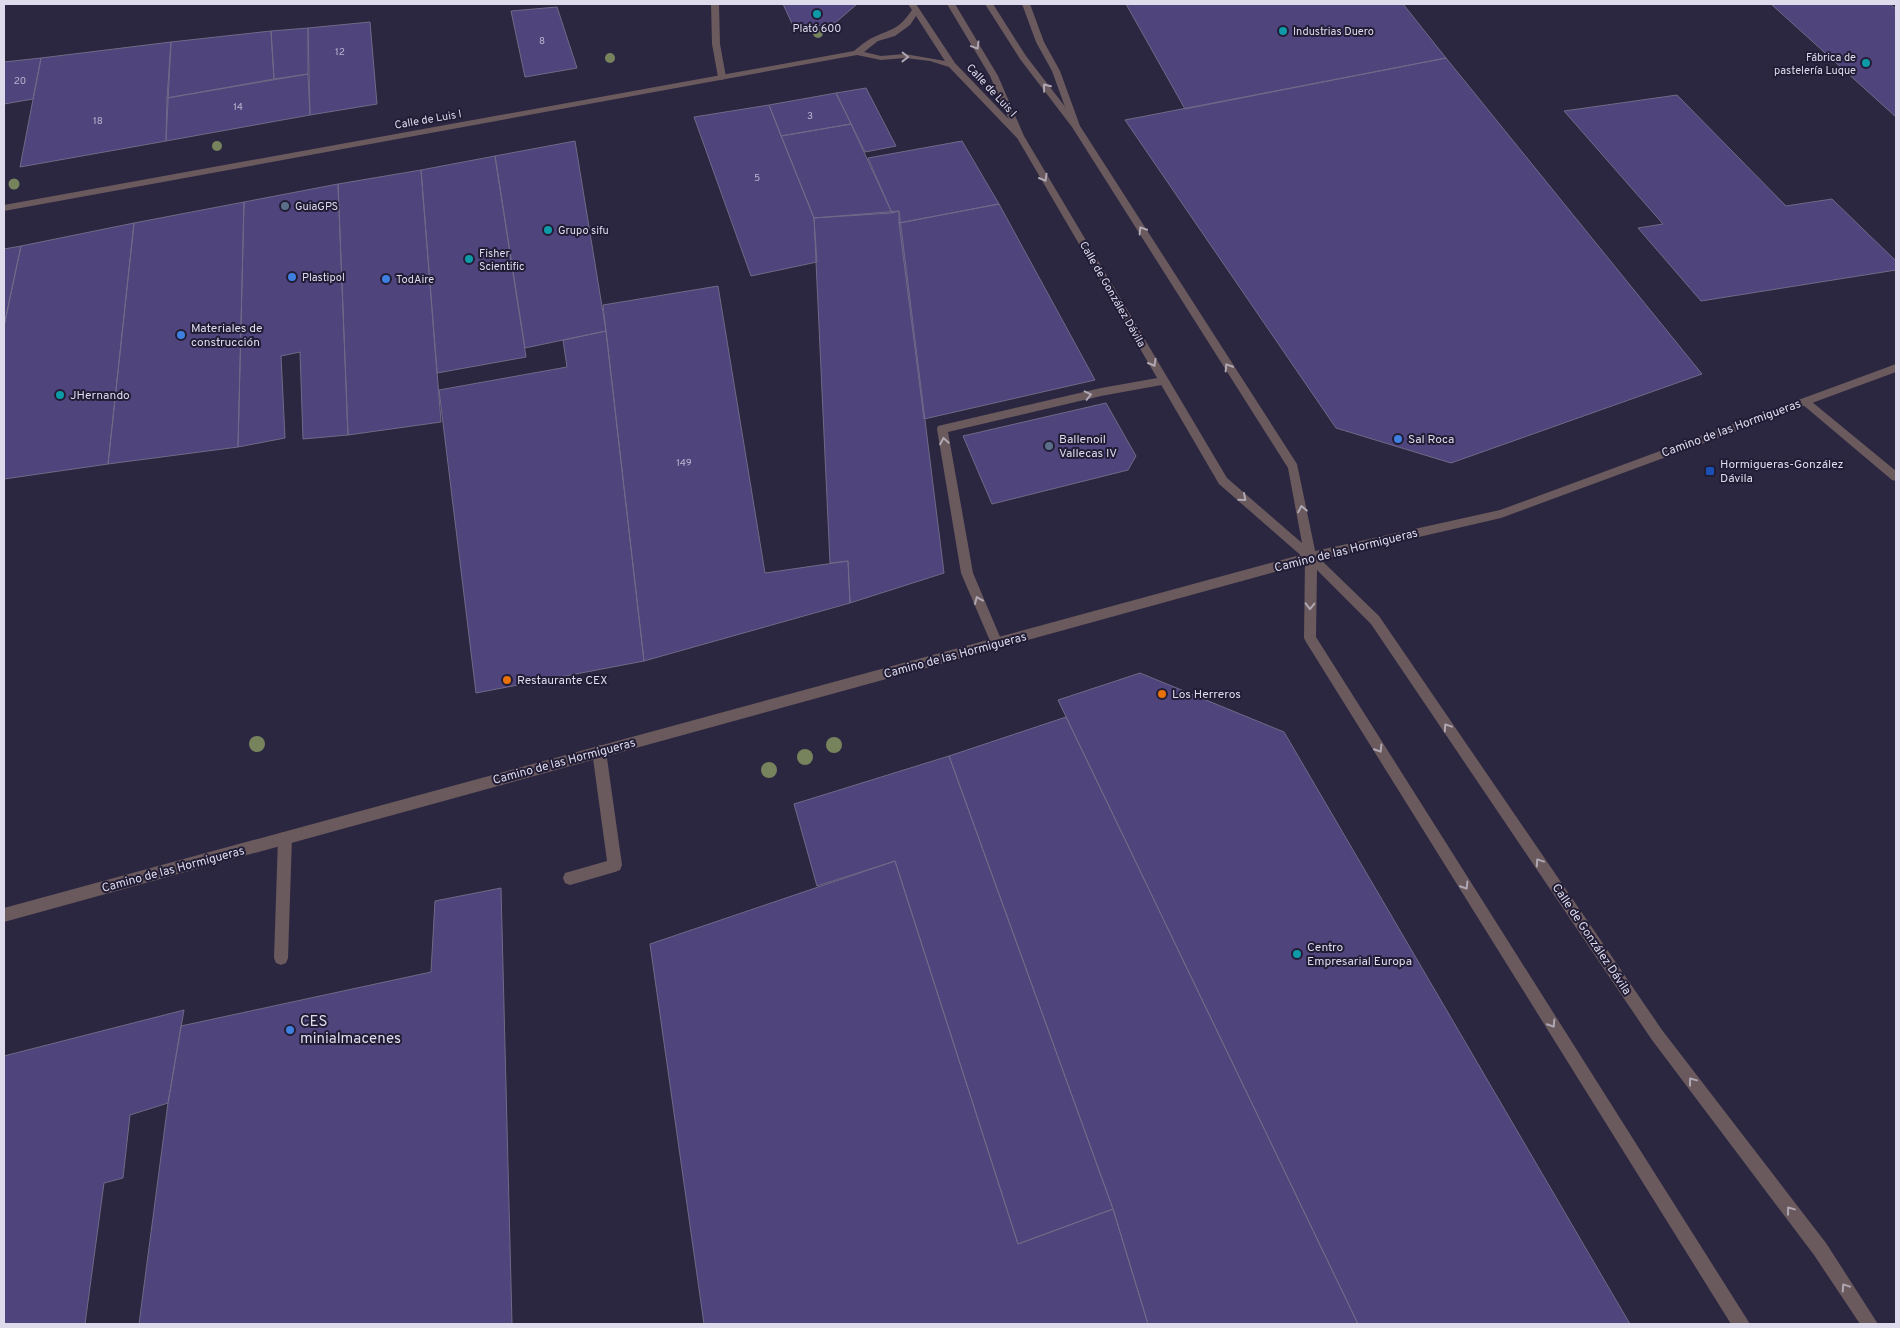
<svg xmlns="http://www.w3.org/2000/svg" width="1900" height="1328" font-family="Overpass,sans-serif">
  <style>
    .building { fill: #4f447b; stroke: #6f6a88 }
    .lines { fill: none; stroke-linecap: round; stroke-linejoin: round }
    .service { fill: #6a5a5d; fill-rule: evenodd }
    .minor { fill: #6a5a5d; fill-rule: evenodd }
    .tertiary { fill: #6a5a5d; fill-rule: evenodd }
    .tree { fill: #76835d }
    .oneway { stroke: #afa7b3 }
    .culture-dot { fill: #0f9aa8; stroke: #221d36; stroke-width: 2 }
    .service-dot { fill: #5c6f8a; stroke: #221d36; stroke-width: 2 }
    .shop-dot { fill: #3f7fe0; stroke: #221d36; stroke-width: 2 }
    .transit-dot { fill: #1a4fb4; stroke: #221d36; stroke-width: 2 }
    .food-dot { fill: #e8710a; stroke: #221d36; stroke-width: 2 }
    .labels { text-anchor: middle; stroke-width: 4; stroke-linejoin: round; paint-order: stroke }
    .number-label { font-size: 10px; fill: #bab5d0 }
    .far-poi-label { font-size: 11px; fill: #dddbec; stroke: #221d36; text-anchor: start }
    .far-street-label { font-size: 11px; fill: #dddbec; stroke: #221d36 }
    .poi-label { font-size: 12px; fill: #dddbec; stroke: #221d36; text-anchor: start }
    .street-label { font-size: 12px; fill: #dddbec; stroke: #221d36 }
    .near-poi-label { font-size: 15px; fill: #dddbec; stroke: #221d36; text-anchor: start }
  </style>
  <rect width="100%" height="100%" fill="#2c2740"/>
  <!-- building -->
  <path class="building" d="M783,4h74l-22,19 -40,7z
    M1126,4h277l43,54 -261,51z
    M1771,4h119l6,5v108z
    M557,7l20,61 -52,9 -14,-66z
    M370,22l7,82 -67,11 -2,-87z
    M308,28v46l-34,5 -3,-48z
    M271,31l3,48 -107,19 4,-56z
    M171,42l-5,99 -146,26 21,-109z
    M41,58l-8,41 -29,5v-42z
    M1446,58l256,316 -251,89 -115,-35 -211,-308z
    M308,74l2,41 -144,26 1,-43z
    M866,88l30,58 -31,6 -29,-59z
    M836,93l15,31 -70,12 -12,-31z
    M1677,95l109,111 46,-7 64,62v9l-195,31 -63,-73 25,-4 -99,-113z
    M769,105l45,113 3,44 -66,14 -57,-159z
    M851,124l41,89 -78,5 -33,-82z
    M575,141l31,190 -81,17 -30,-192z
    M962,141l37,63 -100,19v-12l-7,2 -24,-55z
    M495,156l31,201 -89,16 -16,-203z
    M421,170l20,252 -93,13 -10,-251z
    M338,184l10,251 -45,4 -3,-87 -19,4 4,82 -47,9 6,-245z
    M244,202l-6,245 -130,17 26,-241z
    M999,204l96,176 -171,39 -25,-196z
    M899,211l45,362 -94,30 -2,-42 -18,2 -16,-345z
    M134,223l-26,241 -104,15v-153l17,-80z
    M21,246l-17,80v-77z
    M718,286l47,287 83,-12 2,42 -206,58 -41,-356z
    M606,331l38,330 -168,32 -37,-303 128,-23 -4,-27z
    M1106,403l30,53 -8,14 -136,34 -29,-68z
    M1140,673l144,59 346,592h-272l-300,-624z
    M1066,717l292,607h-210l-35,-115 -164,-453z
    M949,756l164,453 -95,35 -123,-383 -78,25 -23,-82z
    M895,861l123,383 95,-35 35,115h-444l-54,-380z
    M501,888l11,436h-373l29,-221 13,-77 250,-54 4,-71z
    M184,1010l-16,93 -38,12 -7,63 -19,5 -19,141h-81v-268z"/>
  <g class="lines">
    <!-- service -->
    <path class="service" d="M711,4h8l1,40 6,33 -4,3 -4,-3 -6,-33z
      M1163,377l5,4 -1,3 -66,12 -153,36 25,141 30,71 -2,4 -4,1 -4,-1 -32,-75 -24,-144 1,-3 163,-38z
      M1806,397l90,74v10l-4,-1 -90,-76 -1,-3z
      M599,745l5,2 2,4 16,114 -2,5 -5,2 -45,13 -5,-2 -2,-5 2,-5 42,-12 -15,-110 2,-4z
      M285,832l5,1 2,5 -4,120 -2,5 -5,2 -5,-2 -2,-5 4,-120 2,-5z"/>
    <!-- minor -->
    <path class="minor" d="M908,4h8l39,59 68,71v4h-6l-68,-71 -19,-6 -25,-3 -24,2 -24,-5 -853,156v-6l850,-154c6,-5 13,-11 20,-14 20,-9 25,-8 38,-27zM916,16l29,45 -40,-7 -24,2 -17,-4 14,-11 17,-5 15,-11z
      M1022,4h8l14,38 16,29 20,55 -1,2 -7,-2 -20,-55 -16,-29z
      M1896,364v8l-395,146 -190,44 -1307,360v-14l1307,-356 189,-42z"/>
    <!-- tertiary -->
    <path class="tertiary" d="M947,4h8l43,72 26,60 203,342 75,65 -14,-75 -216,-341 -52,-68 -35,-55h8l33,52 54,70 217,338 19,91 63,61 283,414 164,213 52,81h-18l-46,-69 -162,-215 -281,-416 -54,-54 -1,67 434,687h-19l-425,-682 -2,-4 1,-79 -86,-75 -203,-348 -26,-60z"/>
  </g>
  <!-- trees -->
  <g class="tree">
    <circle cx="818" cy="33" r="5"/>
    <circle cx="610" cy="58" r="5"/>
    <circle cx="217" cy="146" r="5"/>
    <circle cx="14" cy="184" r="5.5"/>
    <circle cx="257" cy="744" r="8"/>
    <circle cx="834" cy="745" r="8"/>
    <circle cx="805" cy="757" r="8"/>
    <circle cx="769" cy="770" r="8"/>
  </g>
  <!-- one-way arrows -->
  <defs><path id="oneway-chevron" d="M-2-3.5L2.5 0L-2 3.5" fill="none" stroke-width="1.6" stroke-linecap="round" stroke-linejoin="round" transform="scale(1.25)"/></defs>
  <g class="oneway">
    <use href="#oneway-chevron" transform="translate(976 46) rotate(59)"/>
    <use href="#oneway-chevron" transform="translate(905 57) rotate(1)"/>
    <use href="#oneway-chevron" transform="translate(1046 87) rotate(-128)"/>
    <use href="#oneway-chevron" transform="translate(1044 178) rotate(60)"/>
    <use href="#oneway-chevron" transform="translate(1142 230) rotate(-122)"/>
    <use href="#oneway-chevron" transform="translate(1153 363) rotate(60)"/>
    <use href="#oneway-chevron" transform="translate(1228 367) rotate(-122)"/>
    <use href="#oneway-chevron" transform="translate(1088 395) rotate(-13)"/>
    <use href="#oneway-chevron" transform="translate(944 441) rotate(-100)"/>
    <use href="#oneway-chevron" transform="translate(1243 498) rotate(41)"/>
    <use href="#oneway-chevron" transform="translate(1302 509) rotate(-101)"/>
    <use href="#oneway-chevron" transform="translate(978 600) rotate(-113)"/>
    <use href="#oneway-chevron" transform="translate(1310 606) rotate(91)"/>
    <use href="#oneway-chevron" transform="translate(1447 727) rotate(-124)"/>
    <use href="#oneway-chevron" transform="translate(1379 749) rotate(58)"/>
    <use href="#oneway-chevron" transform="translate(1539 862) rotate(-124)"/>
    <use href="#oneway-chevron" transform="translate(1465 886) rotate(58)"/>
    <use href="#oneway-chevron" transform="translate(1552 1024) rotate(58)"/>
    <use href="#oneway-chevron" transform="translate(1692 1081) rotate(-127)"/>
    <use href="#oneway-chevron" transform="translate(1790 1210) rotate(-127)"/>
    <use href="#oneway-chevron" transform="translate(1845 1287) rotate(-124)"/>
  </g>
  <!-- markers -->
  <g class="culture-dot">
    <circle cx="817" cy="14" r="5"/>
    <circle cx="1283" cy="31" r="5"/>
    <circle cx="1866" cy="63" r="5"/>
    <circle cx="548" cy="230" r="5"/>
    <circle cx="469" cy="259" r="5"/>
    <circle cx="60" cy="395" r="5"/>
    <circle cx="1297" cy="954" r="5"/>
  </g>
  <g class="service-dot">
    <circle cx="285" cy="206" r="5"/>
    <circle cx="1049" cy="446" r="5"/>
  </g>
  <g class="shop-dot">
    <circle cx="292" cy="277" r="5"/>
    <circle cx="386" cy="279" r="5"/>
    <circle cx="181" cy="335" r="5"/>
    <circle cx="1398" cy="439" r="5"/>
    <circle cx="290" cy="1030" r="5"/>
  </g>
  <rect class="transit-dot" x="1705" y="466" width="10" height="10" rx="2.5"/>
  <g class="food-dot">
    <circle cx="507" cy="680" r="5"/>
    <circle cx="1162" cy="694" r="5"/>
  </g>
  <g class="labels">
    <!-- number labels -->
    <g class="number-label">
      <text x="542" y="44">8</text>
      <text x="340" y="55">12</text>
      <text x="20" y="84">20</text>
      <text x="238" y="110">14</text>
      <text x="810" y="119">3</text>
      <text x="98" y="124">18</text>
      <text x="757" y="181">5</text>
      <text x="684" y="466">149</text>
    </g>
    <!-- far-poi labels -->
    <g class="far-poi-label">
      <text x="817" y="32" text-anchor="middle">Plató 600</text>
      <text x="1293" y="35">Industrias Duero</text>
      <text x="1856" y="61" text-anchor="end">Fábrica de<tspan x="1856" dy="13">pastelería Luque</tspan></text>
      <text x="295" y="210">GuiaGPS</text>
      <text x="558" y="234">Grupo sifu</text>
      <text x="479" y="257">Fisher<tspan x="479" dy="13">Scientific</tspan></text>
      <text x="302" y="281">Plastipol</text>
      <text x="396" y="283">TodAire</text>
    </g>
    <!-- far-street labels -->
    <g class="far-street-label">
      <text transform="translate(992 90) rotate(47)" y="4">Calle de Luis I</text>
      <text transform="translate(428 119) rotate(-10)" y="4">Calle de Luis I</text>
      <text transform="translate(1113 294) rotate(60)" y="4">Calle de González Dávila</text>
    </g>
    <!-- poi labels -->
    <g class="poi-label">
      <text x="191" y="332">Materiales de<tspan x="191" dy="14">construcción</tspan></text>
      <text x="70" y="399">JHernando</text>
      <text x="1059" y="443">Ballenoil<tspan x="1059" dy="14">Vallecas IV</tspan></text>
      <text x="1408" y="443">Sal Roca</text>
      <text x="1720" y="468">Hormigueras-González<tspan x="1720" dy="14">Dávila</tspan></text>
      <text x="517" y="684">Restaurante CEX</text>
      <text x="1172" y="698">Los Herreros</text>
      <text x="1307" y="951">Centro<tspan x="1307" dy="14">Empresarial Europa</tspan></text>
    </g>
    <!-- street labels -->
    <g class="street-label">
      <text transform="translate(1731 428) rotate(-20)" y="4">Camino de las Hormigueras</text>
      <text transform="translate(1346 550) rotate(-14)" y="4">Camino de las Hormigueras</text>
      <text transform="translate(955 655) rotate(-15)" y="4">Camino de las Hormigueras</text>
      <text transform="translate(564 761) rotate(-15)" y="4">Camino de las Hormigueras</text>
      <text transform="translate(173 869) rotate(-15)" y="4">Camino de las Hormigueras</text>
      <text transform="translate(1592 939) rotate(56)" y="4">Calle de González Dávila</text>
    </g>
    <!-- near-poi labels -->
    <g class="near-poi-label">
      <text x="300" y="1026">CES<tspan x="300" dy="17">minialmacenes</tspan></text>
    </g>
  </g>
  <!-- border -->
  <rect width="1900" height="1328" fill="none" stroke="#dddbec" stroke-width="10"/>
</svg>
